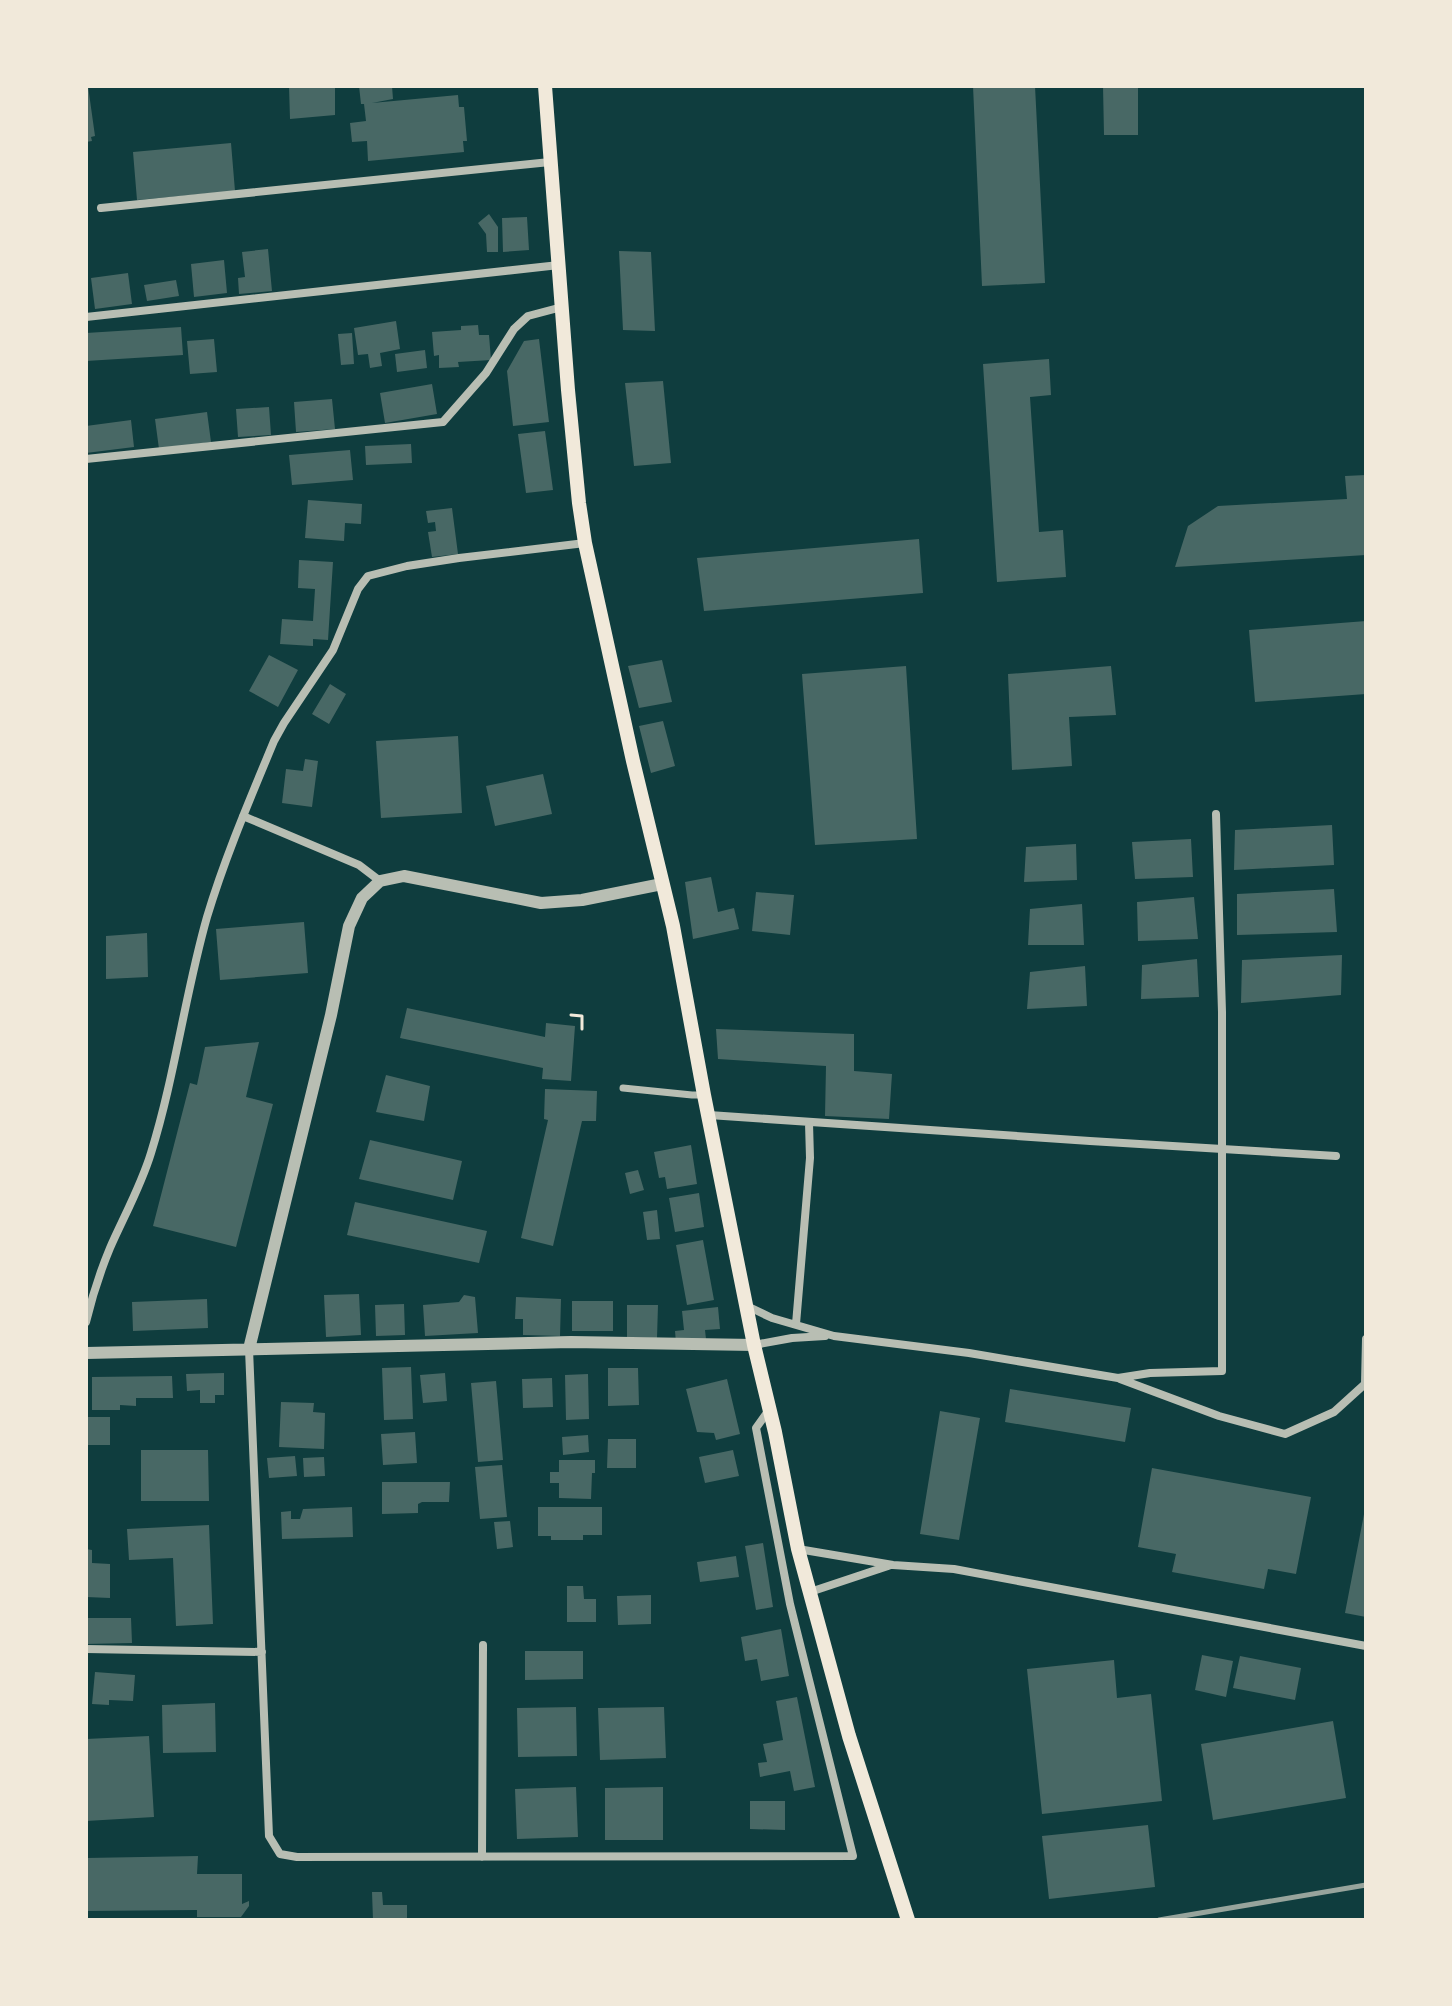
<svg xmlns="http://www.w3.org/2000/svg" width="1452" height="2006" font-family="Helvetica,sans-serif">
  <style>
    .building { fill: #486865 }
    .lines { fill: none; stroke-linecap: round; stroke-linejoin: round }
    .path { stroke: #f1e9da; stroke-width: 3 }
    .pedestrian { stroke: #b8beb3; stroke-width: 7 }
    .minor { stroke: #b8beb3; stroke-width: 8 }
    .tertiary { stroke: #b8beb3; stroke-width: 12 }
    .primary { stroke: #f1e9da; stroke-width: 14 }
    .rail { stroke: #97a49c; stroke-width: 5 }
  </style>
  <rect width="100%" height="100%" fill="#0f3d3e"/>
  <!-- building -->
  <path class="building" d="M86,86h2l7,50 -4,1 1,4 -6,1z
    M289,86h46v29l-45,4z
    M359,86h33l1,13 -21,4 86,-8 1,12h5l3,34h-4l1,11 -96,9 -1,-20 -15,1 -2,-19 16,-2 -2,-17h-3z
    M973,86h62l10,197 -63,3z
    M1103,86h35v49h-34z
    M231,143l4,48 -98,9 -4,-48z
    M489,214l9,13v25h-11l-1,-18 -8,-11z
    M527,217l2,33 -26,2 -1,-34z
    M268,249l4,42 -33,3 -1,-16 7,-1 -3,-25z
    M619,251l32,1 4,79 -32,-1z
    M224,260l3,33 -33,4 -3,-33z
    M128,273l4,31 -37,5 -4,-31z
    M176,280l3,16 -32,5 -3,-16z
    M396,321l4,28 -20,4 2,13 -12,2 -2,-14 -10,1 -4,-27z
    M478,325l1,10h10l2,25 -33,2 1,5 -20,1v-13l-5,1 -2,-24 29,-2v-4z
    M181,327l2,28 -97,6v-28z
    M352,333l2,31 -13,1 -3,-31z
    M214,339l3,33 -27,2 -3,-33z
    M539,339l10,83 -36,4 -6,-55 17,-30z
    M425,350l2,18 -30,4 -2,-18z
    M1049,359l2,36 -21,2 9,135 24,-2 3,47 -69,5 -14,-218z
    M663,381l8,82 -37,3 -9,-83z
    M432,384l5,30 -52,9 -5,-30z
    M332,399l3,30 -39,3 -2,-30z
    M269,407l2,28 -33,2 -2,-28z
    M207,412l4,30 -52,7 -4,-30z
    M131,420l3,27 -48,6v-27z
    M545,431l8,59 -27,3 -8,-59z
    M411,444l1,19 -46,2 -1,-19z
    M350,450l3,30 -61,5 -3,-30z
    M1366,475v80l-191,12 13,-41 30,-20 129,-7 -2,-23z
    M308,500l54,4 -1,20 -16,-1 -1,18 -39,-3z
    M452,508l6,46 -26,3 -4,-25 8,-1 -1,-9 -7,1 -2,-12z
    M919,539l4,54 -219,18 -7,-53z
    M299,560l34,2 -5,78 -15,-1v7l-33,-2 2,-25 31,2 2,-32 -17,-1z
    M1366,621v73l-111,8 -6,-72z
    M269,655l29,15 -20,37 -29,-16z
    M662,660l10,42 -33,6 -11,-42z
    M906,666l11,173 -102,6 -13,-171z
    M1111,666l5,49 -47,2 3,49 -60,4 -4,-96z
    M330,684l16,10 -17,30 -17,-10z
    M663,721l12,45 -24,7 -12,-47z
    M458,736l4,77 -81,5 -5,-77z
    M305,759l13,2 -6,46 -30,-4 4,-34 17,2z
    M543,774l9,40 -57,12 -9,-40z
    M1332,825l2,40 -100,5 1,-40z
    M1191,839l2,38 -58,2 -3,-37z
    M1076,844l1,36 -53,2 2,-35z
    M711,877l7,35 16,-4 5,21 -46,10 -8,-57z
    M1334,889l3,43 -100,3v-41z
    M756,892l38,3 -4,40 -38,-4z
    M1194,897l4,42 -60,2 -1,-39z
    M1082,904l2,41h-56l2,-36z
    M304,922l4,51 -88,7 -4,-51z
    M147,933l1,44 -42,2v-43z
    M1342,955l-1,40 -100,8 1,-43z
    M1197,959l2,38 -58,2 1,-34z
    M1085,966l2,40 -60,3 3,-37z
    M407,1008l138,29 1,-14 29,3 -4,55 -29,-2 1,-11 -143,-30z
    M716,1029l138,5v37l38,3 -3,45 -64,-3 1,-50 -108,-7z
    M259,1042l-13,55 27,7 -37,143 -83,-21 37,-143 7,2 8,-38z
    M386,1075l44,11 -6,35 -48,-9z
    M545,1089l52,2 -1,30h-14l-29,125 -32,-8 27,-118 -4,-1z
    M370,1140l92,21 -9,39 -94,-21z
    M691,1145l6,39 -30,5 -2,-12 -6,1 -5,-26z
    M638,1170l6,20 -14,4 -5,-21z
    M699,1193l5,34 -29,5 -6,-34z
    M355,1202l132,29 -8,32 -132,-28z
    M657,1210l3,29 -13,1 -4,-28z
    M703,1240l11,60 -27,5 -11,-60z
    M359,1294l2,41 -35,2 -2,-42z
    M464,1295l11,2 3,36 -53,3 -2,-31 36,-3z
    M516,1297l45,2 -1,37 -37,-1v-16h-8z
    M207,1299l1,29 -75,3 -1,-29z
    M572,1301h41v30h-41z
    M404,1304l1,31 -29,1 -1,-31z
    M627,1305h31l-1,33 -30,-1z
    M718,1307l2,22 -15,1 1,9 -30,4 -1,-12 9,-1 -2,-19z
    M411,1367l2,52 -29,1 -2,-52z
    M608,1368h30l1,37 -31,1z
    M224,1373v22h-9v8h-15v-13l-13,1 -1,-17z
    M445,1373l2,28 -24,2 -3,-28z
    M588,1374l1,45 -23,1 -1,-45z
    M172,1376l1,22h-37v8l-16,-1v5h-28v-33z
    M552,1378l1,29 -30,1 -1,-29z
    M727,1379l13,55 -24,6 -2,-7 -17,-1 -11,-43z
    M496,1381l7,79 -25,2 -7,-79z
    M1010,1389l121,19 -6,34 -120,-20z
    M281,1402l33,1 -1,9 12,1 -1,36 -45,-2z
    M940,1411l40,7 -21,122 -39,-6z
    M86,1417h24v28h-24z
    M415,1432l2,31 -34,2 -2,-31z
    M588,1435l1,17 -26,3 -1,-18z
    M608,1439h28v29h-29z
    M141,1450h67l1,51h-68z
    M733,1450l6,26 -34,7 -6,-26z
    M295,1456l2,20 -28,2 -2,-20z
    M324,1457l1,19 -21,1 -1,-19z
    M559,1460h36v13h-3l-1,26 -32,-1v-15h-9v-11h9z
    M502,1465l5,52 -27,2 -5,-52z
    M1152,1468l159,29 -15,77 -28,-5 -4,20 -92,-17 4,-18 -38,-7z
    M382,1482h68l-1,20h-27l-4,2v9l-36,1z
    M352,1507l1,30 -71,2 -1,-27 10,-1v8h9l3,-10z
    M538,1507h64v28h-19v5h-32v-4h-13z
    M1365,1509h1v108l-21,-4z
    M510,1521l3,26 -16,2 -3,-27z
    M209,1525l4,99 -37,2 -3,-68 -44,2 -2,-31z
    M763,1543l10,64 -17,3 -11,-64z
    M86,1549l6,1v13l18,1v34l-24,-1z
    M736,1556l3,21 -39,5 -3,-20z
    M567,1586h16l1,13h12v23h-29z
    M651,1595v29l-33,1 -1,-29z
    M86,1618h45l1,25 -46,1z
    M781,1629l8,47 -28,5 -4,-22 -12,2 -4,-24z
    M525,1651h58v28l-58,1z
    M1202,1655l31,6 -7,36 -31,-7z
    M1240,1656l61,12 -6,32 -62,-12z
    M1114,1660l3,38 34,-4 11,107 -120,13 -15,-145z
    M95,1672l40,3 -2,26 -24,-1v5l-17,-1z
    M797,1697l18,90 -21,4 -4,-20 -30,6 -2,-14 9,-1 -4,-18 20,-4 -7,-39z
    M215,1703l1,49 -53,1 -1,-48z
    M576,1707l1,49 -59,1 -1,-49z
    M664,1707l2,51 -66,2 -2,-52z
    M1333,1721l13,77 -133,22 -12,-76z
    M149,1736l5,81 -68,4v-82z
    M576,1787l2,50 -61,2 -2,-50z
    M663,1787v53h-58v-52z
    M750,1801h35v29l-35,-1z
    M1148,1825l7,62 -106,12 -7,-63z
    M198,1856l-1,18h45v30l7,-3v5l-8,11h-44v-7l-111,1v-53z
    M372,1892h10l1,13h24v15h-34z"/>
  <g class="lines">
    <!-- path -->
    <path class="path" d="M571,1015l11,1v13"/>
    <!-- pedestrian -->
    <path class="pedestrian" d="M623,1088l69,7h12"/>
    <!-- minor -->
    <path class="minor" d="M101,208l449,-46
      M86,317l473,-52
      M86,459l357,-37 43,-49 28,-44 14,-13 34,-9
      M243,816l116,49 21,16
      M709,1115l381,26 246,15
      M747,1306l25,12 62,18 135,17 149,25 32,-5 72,-2v-359l-6,-198
      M86,1322c6,-25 14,-50 24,-74 14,-32 31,-62 41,-95 24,-77 34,-159 56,-236 18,-60 43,-118 67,-176l10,-18 49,-73 25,-61 10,-13 39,-10 52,-8 126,-15
      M796,1324l14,-166 -1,-35
      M754,1345l38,-7 33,-2
      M249,1349l20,487 11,18 17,3 556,-1 -63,-252 -34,-176 13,-18
      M1120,1379l99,37 66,18 49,-22 32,-29
      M1365,1383l1,-44
      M798,1549l95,16 61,4 412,77
      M810,1592l78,-26
      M86,1649l176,3
      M482,1857l1,-212"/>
    <!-- tertiary -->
    <path class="tertiary" d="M249,1349l82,-334 18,-89 13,-28 18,-17 24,-5 137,27 41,-3 80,-16
      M86,1353l485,-11 183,3"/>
    <!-- primary -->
    <path class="primary" d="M545,86l23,304 11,113 6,40 48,218 40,165 31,169 50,250 21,87 23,117 51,187 59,184"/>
    <!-- rail -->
    <path class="rail" d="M1159,1920l207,-35"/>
  </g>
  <!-- border -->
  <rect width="1452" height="2006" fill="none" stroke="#f1e9da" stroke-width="176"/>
</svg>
